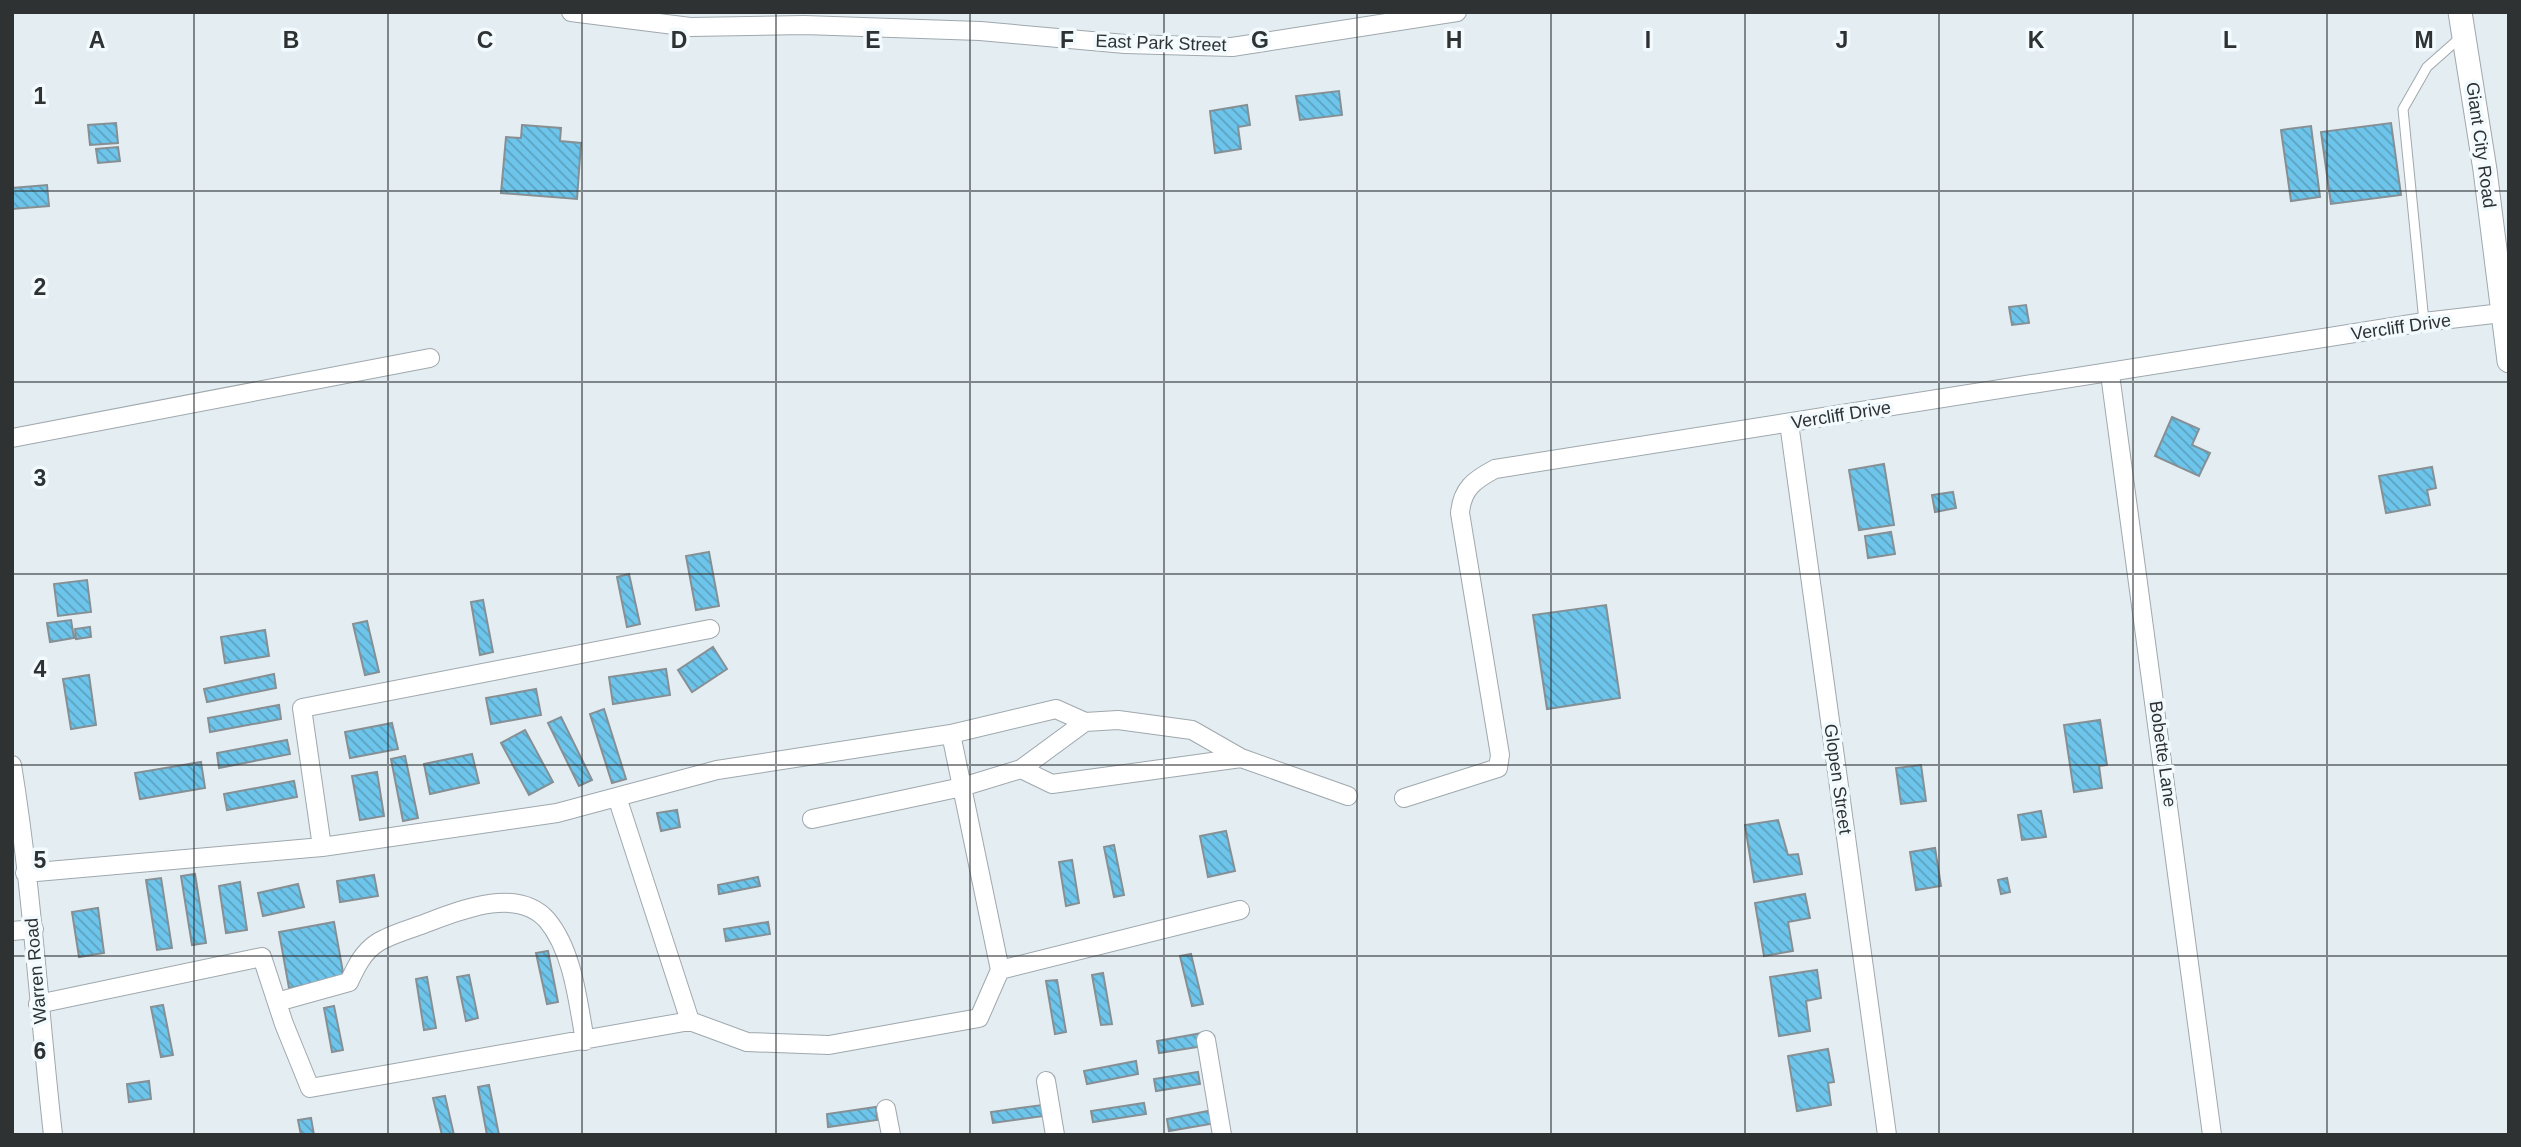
<svg xmlns="http://www.w3.org/2000/svg" width="2521" height="1147" font-family="Helvetica,sans-serif">
  <style>
    .building { fill: url(#building-back-hatch); stroke: #869094; stroke-width: 2 }
    .lines { fill: none; stroke-linecap: round; stroke-linejoin: round }
    .service-casing { stroke: #9fa8ad; stroke-width: 11 }
    .minor-casing { stroke: #9fa8ad; stroke-width: 20 }
    .tertiary-casing { stroke: #9fa8ad; stroke-width: 25 }
    .service { stroke: #fff; stroke-width: 9 }
    .minor { stroke: #fff; stroke-width: 18 }
    .tertiary { stroke: #fff; stroke-width: 23 }
    .grid { fill: none; stroke: #2e3233; stroke-width: 2; stroke-opacity: 0.55 }
    .labels { text-anchor: middle; stroke-width: 7; stroke-linejoin: round; paint-order: stroke }
    .street-label { font-size: 18px; fill: #2e3233; stroke: #f2fafe }
    .grid-label { font-size: 23px; text-anchor: middle; font-weight: bold; fill: #2e3233; stroke: #f2fafe; stroke-width: 7; stroke-linejoin: round; paint-order: stroke }
  </style>
  <defs>
    <pattern id="building-back-hatch" width="6" height="6" patternUnits="userSpaceOnUse" patternTransform="scale(1.75)"><rect width="6" height="6" fill="#6ec5eb"/><path d="M-1 5l2 2M0 0l6 6M5-1l2 2" fill="none" stroke="#5ba1bf"/></pattern>
  </defs>
  <rect width="100%" height="100%" fill="#e3edf2"/>
  <!-- building -->
  <path class="building" d="M1339,91l3,24 -42,5 -4,-24z
    M1247,105l3,20 -12,2 3,22 -26,4 -5,-42z
    M116,123l2,20 -28,2 -2,-20z
    M2391,123l10,72 -70,9 -10,-72z
    M522,125l39,3 -1,13 21,2 -4,56 -76,-6 5,-56 15,1z
    M2311,126l9,71 -29,4 -10,-71z
    M118,147l2,14 -22,2 -2,-14z
    M47,185l2,21 -37,3v-21z
    M2026,305l3,18 -17,2 -3,-18z
    M2172,417l27,12 -7,16 18,8 -11,23 -44,-20z
    M1884,464l10,61 -35,5 -10,-60z
    M2432,467l4,21 -9,2 3,15 -44,8 -7,-37z
    M1953,492l3,16 -21,4 -3,-17z
    M1891,532l4,22 -27,4 -3,-22z
    M709,552l10,54 -23,4 -10,-54z
    M629,574l11,50 -13,3 -10,-50z
    M87,580l4,32 -33,4 -4,-32z
    M483,600l10,52 -13,3 -9,-53z
    M1606,605l14,93 -73,11 -14,-94z
    M71,620l3,18 -24,4 -3,-19z
    M367,621l12,51 -14,3 -12,-51z
    M90,627l1,10 -15,2 -1,-10z
    M265,630l4,26 -44,7 -4,-26z
    M713,647l14,22 -35,23 -14,-22z
    M666,669l4,26 -57,9 -4,-27z
    M274,674l2,14 -69,14 -3,-13z
    M89,675l7,50 -25,4 -8,-50z
    M536,689l5,26 -50,9 -5,-26z
    M279,705l2,14 -71,13 -2,-14z
    M604,709l22,70 -14,4 -22,-69z
    M561,717l31,63 -13,6 -31,-63z
    M2100,720l7,45 -8,1 3,22 -28,4 -10,-67z
    M392,723l6,26 -48,9 -5,-26z
    M525,730l28,52 -24,13 -28,-52z
    M287,740l3,14 -71,14 -2,-15z
    M472,754l7,29 -49,11 -6,-30z
    M405,756l13,62 -15,3 -12,-62z
    M201,762l4,26 -65,11 -5,-26z
    M1921,765l5,36 -25,3 -5,-36z
    M377,772l7,44 -24,4 -8,-44z
    M294,781l3,16 -70,13 -3,-16z
    M677,810l3,17 -19,4 -4,-18z
    M2041,811l5,26 -24,3 -4,-25z
    M1778,820l10,35 10,-1 4,20 -48,8 -9,-57z
    M1226,831l9,40 -27,6 -8,-41z
    M1114,845l10,50 -10,2 -10,-50z
    M1935,848l6,38 -25,4 -6,-38z
    M1072,860l7,43 -13,3 -7,-44z
    M195,874l11,69 -14,2 -11,-69z
    M374,875l4,21 -38,6 -3,-21z
    M758,877l2,9 -41,8 -1,-9z
    M161,878l11,70 -15,2 -11,-70z
    M2007,878l3,14 -9,2 -3,-14z
    M240,882l7,48 -21,3 -7,-47z
    M298,884l6,23 -41,9 -5,-23z
    M1805,894l5,24 -22,4 5,29 -29,5 -9,-53z
    M98,908l6,45 -25,4 -7,-45z
    M334,922l10,56 -55,10 -10,-56z
    M768,922l2,12 -44,7 -2,-12z
    M548,951l10,51 -11,2 -11,-51z
    M1191,954l12,50 -11,2 -12,-50z
    M1817,970l4,28 -15,3 4,30 -31,5 -9,-59z
    M1103,973l9,51 -11,1 -9,-50z
    M469,975l9,43 -12,3 -9,-44z
    M427,977l9,51 -12,2 -8,-51z
    M1057,980l9,52 -11,2 -9,-53z
    M163,1005l10,50 -12,2 -10,-50z
    M334,1006l9,44 -11,2 -8,-44z
    M1202,1033l2,13 -45,7 -2,-12z
    M1828,1049l6,33 -6,1 3,22 -34,6 -9,-55z
    M1136,1061l2,13 -51,10 -3,-13z
    M1198,1072l2,12 -44,7 -2,-12z
    M149,1081l2,18 -22,3 -2,-18z
    M489,1085l10,50h-12l-9,-48z
    M445,1096l9,39h-12l-9,-37z
    M1144,1103l2,11 -53,8 -2,-11z
    M1042,1105l2,11 -51,7 -2,-11z
    M876,1107l1,13 -49,7 -1,-13z
    M1213,1110l3,13 -47,8 -2,-12z
    M311,1118l3,17h-13l-3,-15z"/>
  <g class="lines">
    <!-- service casing -->
    <g class="service-casing">
      <path id="service" d="M2424,322l-21,-213 24,-42 35,-31"/>
    </g>
    <!-- minor casing -->
    <g class="minor-casing">
      <path id="minor" d="M571,12l119,15 114,-2 176,6 145,13 107,3 225,-35
        M2110,374l102,761
        M1789,423l98,712
        M12,438l418,-80
        M951,734l49,236
        M12,765c20,122 27,247 41,370
        M1021,769l31,15 189,-26
        M617,797l73,224
        M1404,798l94,-30 2,-13 -40,-242c2,-24 14,-33 35,-44l929,-147 78,-9
        M812,819l150,-32 59,-18 64,-47
        M322,847l-20,-139 408,-79
        M25,873l297,-26 235,-34 160,-43 234,-36 105,-25 29,13 33,-2 74,10 49,28 107,38
        M12,931l22,-2
        M277,1002l72,-20c7,-15 14,-30 28,-39 12,-8 30,-13 44,-18 35,-13 95,-40 126,-5 26,31 31,82 38,121
        M38,1004l224,-47 22,67 26,64 380,-67 57,21 82,3 150,-27 21,-48 240,-60
        M1206,1040l16,95
        M1046,1081l9,54
        M886,1109l5,26"/>
    </g>
    <!-- tertiary casing -->
    <g class="tertiary-casing">
      <path id="tertiary" d="M2460,12l25,158 24,191"/>
    </g>
    <!-- service -->
    <use href="#service" class="service"/>
    <!-- minor -->
    <use href="#minor" class="minor"/>
    <!-- tertiary -->
    <use href="#tertiary" class="tertiary"/>
  </g>
  <!-- grid -->
  <path class="grid" d="M194,12v1123M388,12v1123M582,12v1123M776,12v1123M970,12v1123M1164,12v1123M1357,12v1123M1551,12v1123M1745,12v1123M1939,12v1123M2133,12v1123M2327,12v1123M12,191h2497M12,382h2497M12,574h2497M12,765h2497M12,956h2497"/>
  <g class="labels">
    <!-- street labels -->
    <g class="street-label">
      <text transform="translate(1161 43) rotate(2)" y="6">East Park Street</text>
      <text transform="translate(2481 145) rotate(82)" y="6">Giant City Road</text>
      <text transform="translate(2401 327) rotate(-8)" y="6">Vercliff Drive</text>
      <text transform="translate(1841 415) rotate(-9)" y="6">Vercliff Drive</text>
      <text transform="translate(2163 754) rotate(82)" y="6">Bobette Lane</text>
      <text transform="translate(1838 779) rotate(82)" y="6">Glopen Street</text>
      <text transform="translate(36 971) rotate(-95)" y="6">Warren Road</text>
    </g>
  </g>
  <g class="grid-label">
    <text x="97" y="48">A</text>
    <text x="291" y="48">B</text>
    <text x="485" y="48">C</text>
    <text x="679" y="48">D</text>
    <text x="873" y="48">E</text>
    <text x="1067" y="48">F</text>
    <text x="1260" y="48">G</text>
    <text x="1454" y="48">H</text>
    <text x="1648" y="48">I</text>
    <text x="1842" y="48">J</text>
    <text x="2036" y="48">K</text>
    <text x="2230" y="48">L</text>
    <text x="2424" y="48">M</text>
    <text x="40" y="104">1</text>
    <text x="40" y="295">2</text>
    <text x="40" y="486">3</text>
    <text x="40" y="677">4</text>
    <text x="40" y="868">5</text>
    <text x="40" y="1059">6</text>
  </g>
  <!-- border -->
  <rect width="2521" height="1147" fill="none" stroke="#2e3233" stroke-width="28"/>
</svg>
